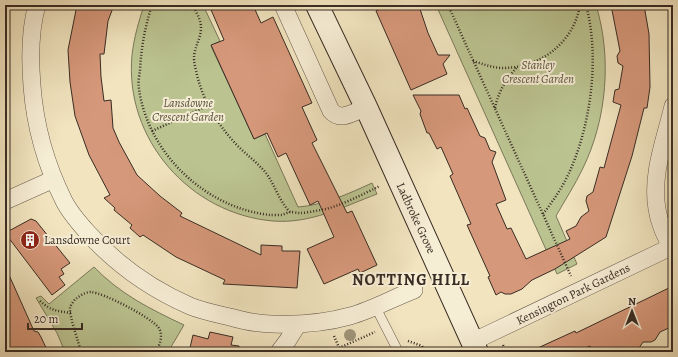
<svg xmlns="http://www.w3.org/2000/svg" width="678" height="357" font-family="Alegreya,serif">
  <style>
    .green { fill: #bbc491; stroke: #7a785a }
    .building { fill: #d6987a; stroke: #392c24 }
    .lines { fill: none; stroke-linecap: round; stroke-linejoin: round }
    .service-casing { stroke: #675a4b; stroke-width: 10 }
    .minor-casing { stroke: #675a4b; stroke-width: 18 }
    .secondary-casing { stroke: #392c24; stroke-width: 24 }
    .path { stroke: #392c24; stroke-width: 2.5; stroke-dasharray: 1 2; stroke-linecap: butt }
    .service { stroke: #f6edd5; stroke-width: 9 }
    .minor { stroke: #f6edd5; stroke-width: 17 }
    .secondary { stroke: #f6edd5; stroke-width: 22 }
    .tree { fill: #9e9479 }
    .labels { text-anchor: middle; stroke-width: 4; stroke-linejoin: round; paint-order: stroke }
    .park-label { font-size: 12px; font-style: italic; fill: #5a523f; stroke: #f6edd5 }
    .street-label { font-size: 12px; fill: #392c24; stroke: #f6edd5 }
    .poi-label { font-size: 12px; fill: #392c24; stroke: #f6edd5; text-anchor: start }
    .district-label { font-size: 16px; font-weight: bold; letter-spacing: 1px; fill: #392c24; stroke: #f6edd5 }
  </style>
  <rect width="100%" height="100%" fill="#f1e4bf"/>
  <filter id="stains"><feTurbulence type="fractalNoise" baseFrequency=".005" numOctaves="4"/><feColorMatrix values="0 0 0 0 .2 0 0 0 0 .09 0 0 0 0 .02 0 0 0 .5 -.17"/></filter>
  <radialGradient id="worn" r=".72"><stop offset=".6" stop-color="#630" stop-opacity="0"/><stop offset="1" stop-color="#630" stop-opacity=".3"/></radialGradient>
  <!-- green -->
  <path class="green" d="M144,5h59l17,36 -9,5 43,93 11,-5 33,73c26,-2 50,-13 74,-24l5,11c-34,13 -67,30 -104,27 -83,-7 -149,-82 -141,-166 2,-18 7,-34 12,-50z
    M436,5h160c16,52 11,114 -13,163 -8,17 -18,32 -27,48l21,48 -20,10z
    M94,267c26,27 56,42 90,58l-16,27h-103l-8,-19 -21,-35 5,-2 8,8z"/>
  <!-- building -->
  <path class="building" d="M77,5h37l-6,16 -4,33h-4l1,23 3,24 7,-1 2,28 6,14 18,33 23,21 22,17 -2,3 81,39v-10l21,1v5h18l-3,37 -74,-4 2,-4 -49,-23 -33,-22 -3,2 -10,-9 2,-3 -18,-15 1,-2 -11,-10 6,-3 -21,-40 -14,-39 -5,-34 -2,-32z
    M209,5h44l8,18 12,-6 39,86 -10,4 15,33 -5,3 35,70 5,-2 25,54 -17,8 -2,-4 -34,15 -17,-35 27,-12 -16,-36 -8,4 -24,-52 -8,4 -11,-24 -13,6 -43,-94 13,-5z
    M388,5l31,1 9,27 10,22h12l-7,9 4,10 -36,16 -35,-79z
    M611,5h33l5,29 1,53 -3,21h-3l-12,48 -26,81 -51,32 -23,11 -10,9 -11,5h-6l-4,-2 -5,3 -8,-18 2,-1 -23,-51 4,-1 -21,-48 3,-2 -12,-27 -4,2 -8,-16h-2l-7,-19 1,-3 -8,-16h46l6,14 2,-1 13,28 5,2 5,12 6,2 -4,10 14,38 -10,4 11,25 4,-1 15,31 44,-20 -4,-8 10,-5 5,-9 8,-6 -3,-10 1,-5 6,-4 7,-25 4,1 17,-63 -8,-3 2,-12 4,-1 4,-23 -5,-3 -1,-7 3,-5z
    M31,219l5,2 34,42 -9,6 3,5 -5,3 6,8 -13,10 -47,-62z
    M5,266l29,65 4,1 3,5 7,15h-43z
    M673,286v40l-13,6 -5,8 -4,2h-8l-6,9 -44,1 -3,-6 -13,6h-48l46,-21 1,2z
    M210,332l23,5 -2,8 8,1v6h-50l4,-17 15,4z"/>
  <g class="lines">
    <!-- service casing -->
    <g class="service-casing">
      <path id="service" d="M375,306l22,43"/>
    </g>
    <!-- minor casing -->
    <g class="minor-casing">
      <path id="minor" d="M37,5c-7,24 -7,56 -5,81 3,40 14,79 32,115 6,12 15,22 24,32 28,31 63,56 102,73 12,5 27,8 40,11 14,4 28,7 42,7 26,1 53,-1 78,-8 22,-6 43,-18 64,-26
        M283,5l48,106c10,11 23,1 35,-4
        M5,201l49,-22
        M671,247c-6,-12 -12,-24 -14,-38 -6,-35 8,-69 16,-103
        M472,342l201,-96
        M279,352l9,-12 10,-16"/>
    </g>
    <!-- secondary casing -->
    <g class="secondary-casing">
      <path id="secondary" d="M317,5l49,102 111,245"/>
    </g>
    <!-- path -->
    <path class="path" d="M152,5c-7,22 -11,43 -12,66 -1,5 -2,12 -1,18 9,64 66,119 131,126 3,0 8,0 12,0 3,-1 6,-3 9,-3 2,0 6,1 9,1 6,0 14,-2 21,-3 18,-3 42,-16 59,-24
      M192,5c4,6 9,15 9,23 0,13 -10,22 -6,38 6,31 19,54 40,77 10,11 22,19 31,30 9,12 13,28 24,39
      M448,5l123,271
      M473,61c10,3 20,7 30,7 38,0 71,-26 77,-63
      M495,108c3,-16 11,-28 22,-41
      M152,131l55,-25
      M543,214c10,-13 19,-26 26,-41 22,-48 31,-116 17,-168
      M40,301c11,10 18,10 31,12
      M334,336l7,16
      M408,341l14,5 3,6
      M503,345l3,7
      M339,348l36,-16
      M81,352c-2,-9 -12,-36 -11,-44 1,-4 4,-8 7,-10 4,-3 9,-6 14,-6 13,1 59,25 67,35 6,7 2,19 -3,25
      M448,352l3,-1"/>
    <!-- service -->
    <use href="#service" class="service"/>
    <!-- minor -->
    <use href="#minor" class="minor"/>
    <!-- secondary -->
    <use href="#secondary" class="secondary"/>
  </g>
  <!-- trees -->
  <circle class="tree" cx="350" cy="335" r="6"/>
  <!-- icons -->
  <defs>
    <g id="building-disc" transform="scale(1)"><circle r="9.5" fill="#8f2418" stroke="#f6edd5"/><path d="M-4-6H4V6H1V3H-1V6H-4ZM-2.5-4.3h1.7v1.8h-1.7ZM.8-4.3h1.7v1.8H.8ZM-2.5-1h1.7V.8h-1.7ZM.8-1h1.7V.8H.8Z" fill="#fff"/></g>
  </defs>
  <g fill-rule="evenodd">
    <use href="#building-disc" x="30" y="240"/>
  </g>
  <g class="labels">
    <!-- park labels -->
    <g class="park-label">
      <text x="538" y="69">Stanley<tspan x="538" dy="14">Crescent Garden</tspan></text>
      <text x="188" y="107">Lansdowne<tspan x="188" dy="14">Crescent Garden</tspan></text>
    </g>
    <!-- street labels -->
    <g class="street-label">
      <text transform="translate(416 218) rotate(65)" y="4">Ladbroke Grove</text>
      <text transform="translate(573 294) rotate(-26)" y="4">Kensington Park Gardens</text>
    </g>
    <!-- poi labels -->
    <g class="poi-label">
      <text x="44" y="244">Lansdowne Court</text>
    </g>
    <!-- district labels -->
    <g class="district-label">
      <text x="411" y="285">NOTTING HILL</text>
    </g>
  </g>
  <!-- margin -->
  <rect width="678" height="357" fill="none" stroke="#f1e4bf" stroke-width="20"/>
  <rect x="6" y="6" width="666" height="345" fill="none" stroke="#392c24" stroke-width="2"/>
  <rect x="10" y="10" width="658" height="337" fill="none" stroke="#392c24"/>
  <!-- north arrow -->
  <g transform="translate(632 311)" stroke="#f6edd5" stroke-width="3" paint-order="stroke">
  <path d="M0-3L7 15L0 10L-7 15Z" fill="#392c24"/>
  <text y="-6" font-size="11" font-weight="bold" text-anchor="middle" fill="#392c24">N</text>
  </g>
  <!-- scale -->
  <path d="M28 323v6h54v-6" fill="none" stroke="#392c24" stroke-width="2"/>
  <text x="34" y="323" font-size="12" fill="#392c24" stroke="#f6edd5" stroke-width="3" paint-order="stroke">20 m</text>
  <rect width="100%" height="100%" filter="url(#stains)"/>
  <rect width="100%" height="100%" fill="url(#worn)"/>
</svg>
